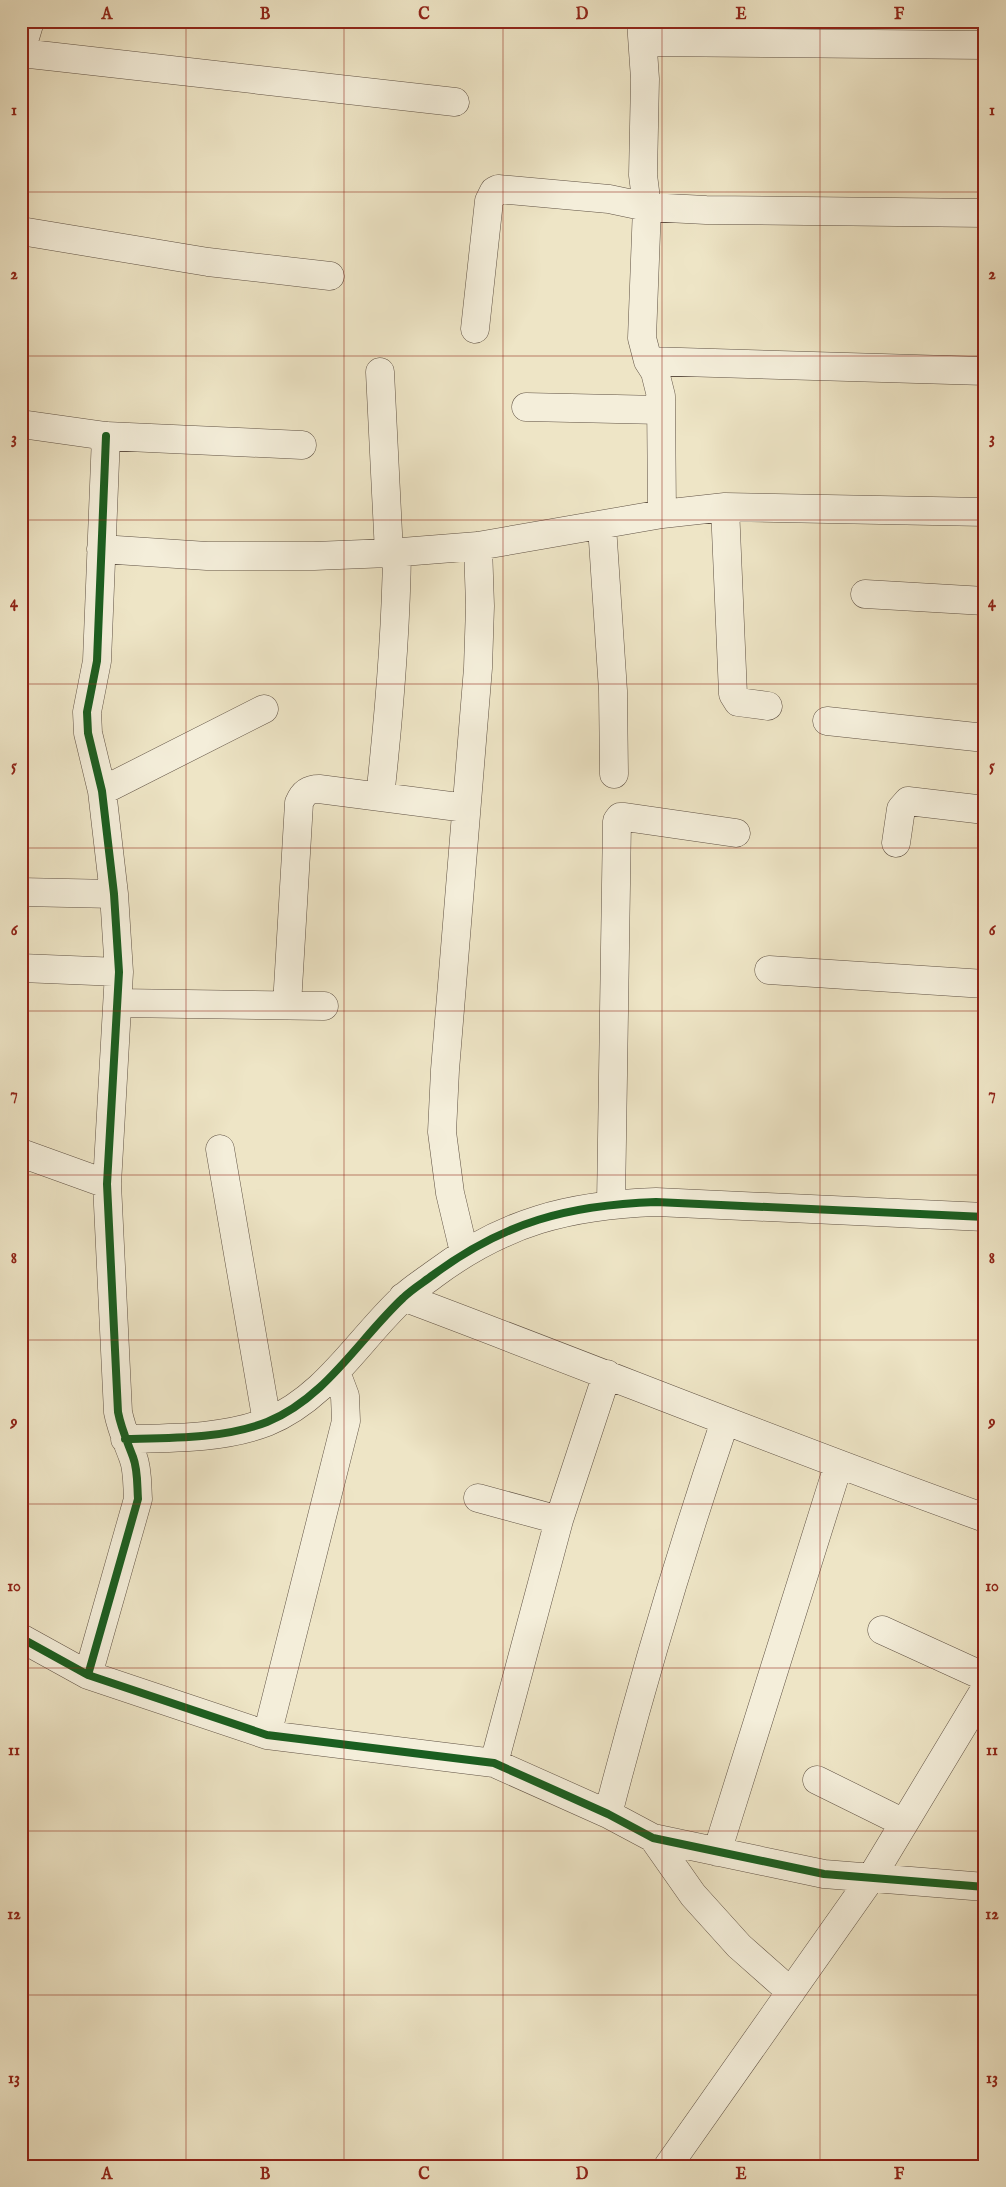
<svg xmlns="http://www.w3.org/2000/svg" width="1006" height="2187" font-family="'IM FELL English',serif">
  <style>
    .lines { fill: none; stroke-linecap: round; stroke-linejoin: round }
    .minor-casing { stroke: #605244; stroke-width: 29 }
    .minor { stroke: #f4eeda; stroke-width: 28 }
    .cycleway-casing { stroke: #f4eeda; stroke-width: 11 }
    .cycleway { stroke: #1b5e20; stroke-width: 8 }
    .grid { fill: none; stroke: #8f2418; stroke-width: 1; stroke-opacity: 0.55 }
    .neatline { fill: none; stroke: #8f2418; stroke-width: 2 }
    .grid-label { font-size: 16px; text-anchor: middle; font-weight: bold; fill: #8f2418 }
  </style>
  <rect width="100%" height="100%" fill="#eee5c6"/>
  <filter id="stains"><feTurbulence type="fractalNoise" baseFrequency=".004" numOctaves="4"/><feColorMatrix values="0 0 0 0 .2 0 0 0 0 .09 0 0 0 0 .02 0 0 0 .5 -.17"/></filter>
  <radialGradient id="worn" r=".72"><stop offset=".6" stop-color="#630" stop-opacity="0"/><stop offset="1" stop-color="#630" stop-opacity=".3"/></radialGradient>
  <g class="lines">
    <!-- minor casing -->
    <g class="minor-casing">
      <path id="minor" d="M641,21l4,58 -2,96 4,32 -5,131 6,23 7,11 6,24 1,118
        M643,42l342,3
        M21,51l9,-30
        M21,53l434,49
        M21,231l187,31 122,14
        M475,329l14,-128 5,-10 4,-2 111,10 38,8 59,3 279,3
        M648,361l337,10
        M380,372l9,181
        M526,407l135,3
        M21,424l85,12 196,9
        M725,507l8,187 5,8 30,4
        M602,526l11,165 1,83
        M101,549l106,7h107l75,-3 89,-7 184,-32 63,-7 260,5
        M865,594l120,7
        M827,721l158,17
        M102,791l162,-82
        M380,797c9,-82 16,-163 17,-245
        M896,843l5,-34 7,-8 77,9
        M21,892l93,2
        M21,968l98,4
        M769,970l216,14
        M118,1003l206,3
        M287,1005l12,-202c4,-10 9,-14 20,-14l147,19
        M220,1149l47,273
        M21,1153l86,31
        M611,1203l6,-382 3,-4h5l111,16
        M464,1252l-14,-59 -8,-61 3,-62 33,-402 2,-62 -2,-60
        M403,1297c195,73 386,151 582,221
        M125,1439c46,-1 98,0 142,-17 59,-24 92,-83 136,-124 9,-9 21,-16 30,-23 71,-53 136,-70 223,-73l329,15
        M478,1498l81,22
        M882,1630l103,47
        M21,1638l67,37 179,60 227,28 114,51 45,24 171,36 161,13
        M88,1675l50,-176c-1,-14 0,-29 -5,-42 -6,-16 -12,-29 -15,-45l-11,-228 12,-212 -5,-78 -12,-103 -14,-58 -1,-21 10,-51 9,-225
        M267,1735l79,-314 -1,-25 -9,-24
        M494,1763l65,-243 48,-146
        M817,1780l87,43
        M608,1814c34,-132 73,-263 117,-393
        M653,1838l40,57 46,51 52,46
        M717,1852l121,-386
        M668,2166l203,-288 114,-189"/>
    </g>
    <!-- minor -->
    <use href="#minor" class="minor"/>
    <!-- cycleway casing -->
    <g class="cycleway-casing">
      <path id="cycleway" d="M125,1439c46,-1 98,0 142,-17 59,-24 92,-83 136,-124 9,-9 21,-16 30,-23 71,-53 136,-70 223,-73l329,15
        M21,1638l67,37 179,60 227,28 114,51 45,24 171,36 161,13
        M88,1675l50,-176c-1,-14 0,-29 -5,-42 -6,-16 -12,-29 -15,-45l-11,-228 12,-212 -5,-78 -12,-103 -14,-58 -1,-21 10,-51 9,-225"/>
    </g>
    <!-- cycleway -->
    <use href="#cycleway" class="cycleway"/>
  </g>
  <!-- grid -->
  <path class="grid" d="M186,21v2145M344,21v2145M503,21v2145M662,21v2145M820,21v2145M21,192h964M21,356h964M21,520h964M21,684h964M21,848h964M21,1011h964M21,1175h964M21,1340h964M21,1504h964M21,1668h964M21,1831h964M21,1995h964"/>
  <!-- margin -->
  <rect width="1006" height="2187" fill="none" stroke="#eee5c6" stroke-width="55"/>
  <rect x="28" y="28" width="950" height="2132" class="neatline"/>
  <g class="grid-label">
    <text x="107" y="19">A</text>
    <text x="265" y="19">B</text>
    <text x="424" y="19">C</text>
    <text x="582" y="19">D</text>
    <text x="741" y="19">E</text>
    <text x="899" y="19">F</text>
    <text x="14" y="115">1</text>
    <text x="992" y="115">1</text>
    <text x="14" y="279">2</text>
    <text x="992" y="279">2</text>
    <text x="14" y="443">3</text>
    <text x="992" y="443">3</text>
    <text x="14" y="607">4</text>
    <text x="992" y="607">4</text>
    <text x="14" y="771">5</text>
    <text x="992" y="771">5</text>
    <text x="14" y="935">6</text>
    <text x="992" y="935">6</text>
    <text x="14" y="1099">7</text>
    <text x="992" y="1099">7</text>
    <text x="14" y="1263">8</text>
    <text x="992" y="1263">8</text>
    <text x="14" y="1427">9</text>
    <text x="992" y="1427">9</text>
    <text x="14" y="1591">10</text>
    <text x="992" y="1591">10</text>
    <text x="14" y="1755">11</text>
    <text x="992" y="1755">11</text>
    <text x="14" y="1919">12</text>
    <text x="992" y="1919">12</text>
    <text x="14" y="2083">13</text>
    <text x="992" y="2083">13</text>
    <text x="107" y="2179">A</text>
    <text x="265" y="2179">B</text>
    <text x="424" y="2179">C</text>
    <text x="582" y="2179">D</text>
    <text x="741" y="2179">E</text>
    <text x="899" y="2179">F</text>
  </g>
  <rect width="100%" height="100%" filter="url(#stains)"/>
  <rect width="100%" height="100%" fill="url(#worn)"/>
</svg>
